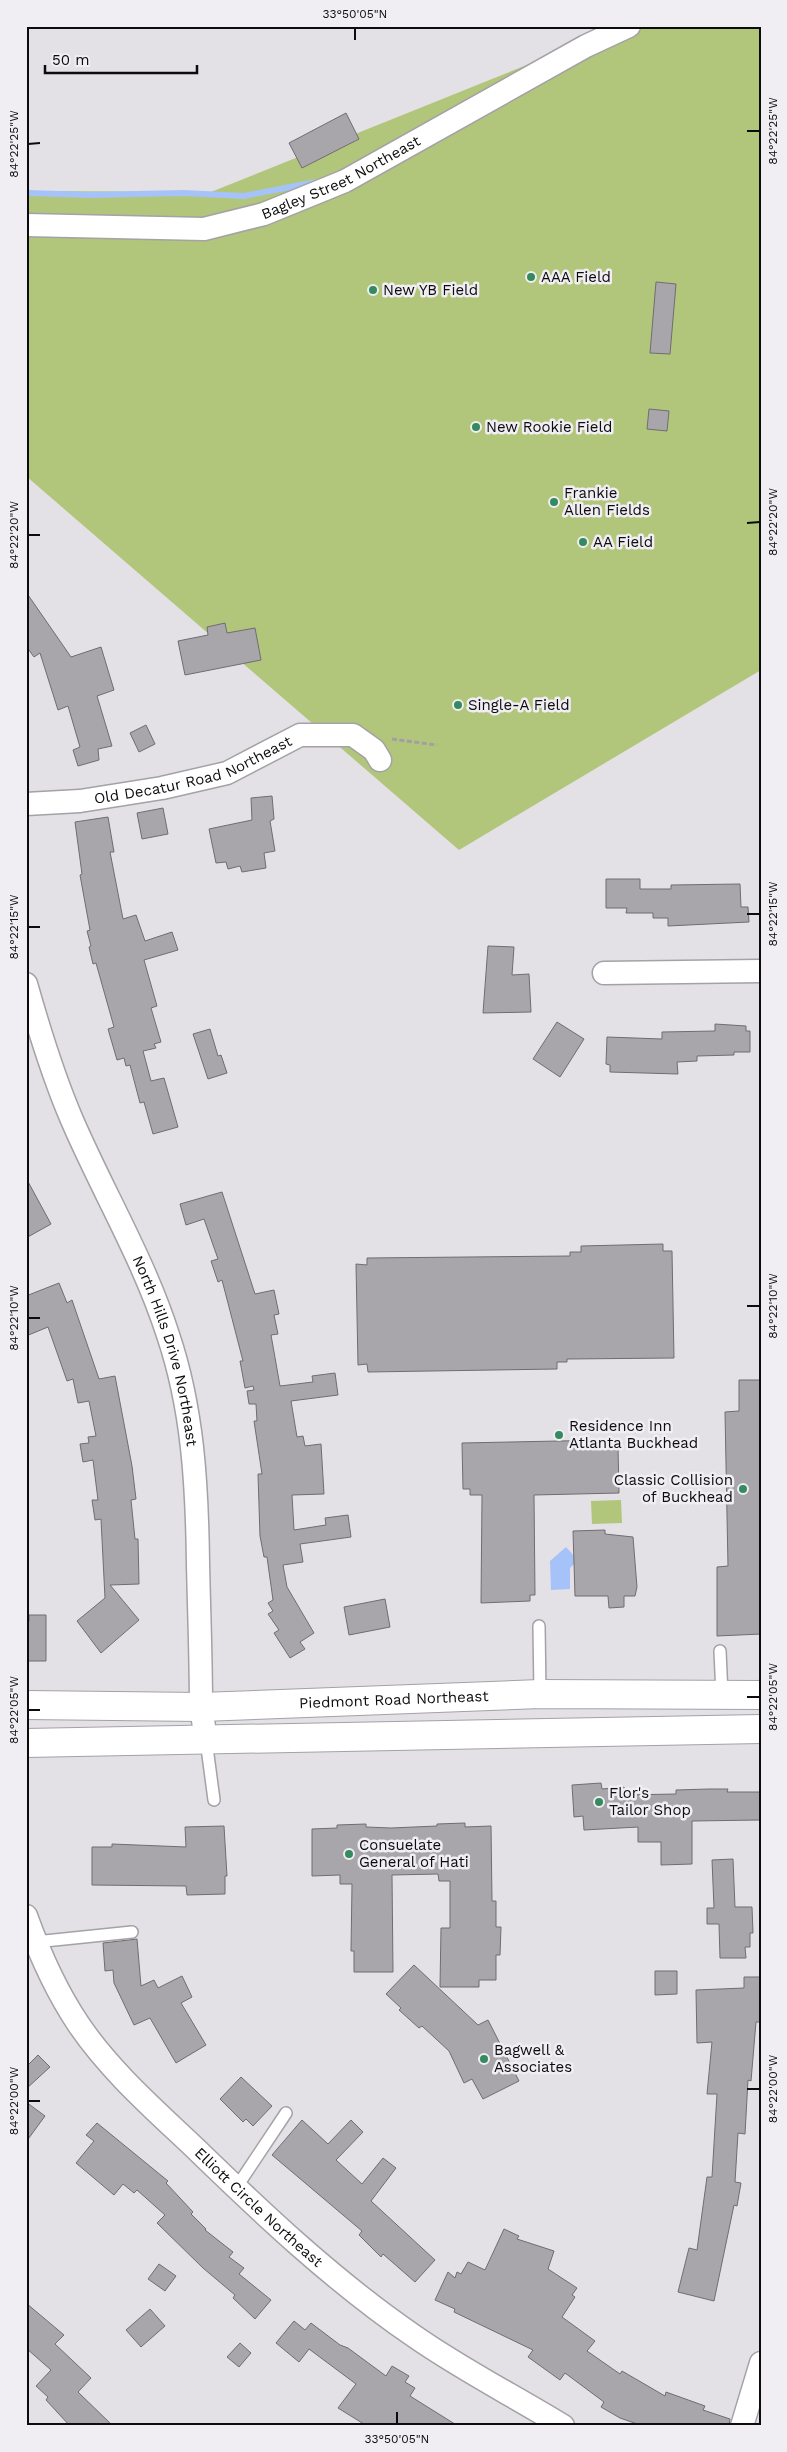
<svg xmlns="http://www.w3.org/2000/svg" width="787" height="2452" font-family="'Work Sans',sans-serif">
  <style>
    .green { fill: #b1c67b }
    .water { fill: #a5c3f8 }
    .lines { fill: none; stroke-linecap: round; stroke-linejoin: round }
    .stream { stroke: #a5c3f8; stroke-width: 6 }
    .building { fill: #a8a6ab; stroke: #6f6d72 }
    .lane-casing { stroke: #a4a1a7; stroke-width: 14 }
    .street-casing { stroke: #a4a1a7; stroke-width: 25 }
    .secondary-casing { stroke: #a4a1a7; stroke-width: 30 }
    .path { stroke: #a29fa4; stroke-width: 3; stroke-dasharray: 5 2.5; stroke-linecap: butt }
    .lane { stroke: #fff; stroke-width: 11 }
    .street { stroke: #fff; stroke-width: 22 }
    .secondary { stroke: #fff; stroke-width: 28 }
    .ticks { fill: none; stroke: #0c0b0d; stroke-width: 2 }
    .poi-dot { fill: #348b60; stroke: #f0edf3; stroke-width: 2 }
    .labels { text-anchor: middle; stroke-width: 5; stroke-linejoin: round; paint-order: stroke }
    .street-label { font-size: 15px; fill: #0c0b0d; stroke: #f0edf3 }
    .poi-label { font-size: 15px; fill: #0c0b0d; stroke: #f0edf3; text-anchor: start }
    .neatline { fill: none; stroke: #0c0b0d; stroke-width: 2 }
    .ticks-label { font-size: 12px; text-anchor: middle; fill: #0c0b0d }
  </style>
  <rect width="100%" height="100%" fill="#e3e0e6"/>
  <!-- green -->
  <path class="green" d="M624,26l137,1v643l-302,180 -433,-374v-285l185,1z
    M621,1500l1,23 -30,1 -1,-23z"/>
  <!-- water -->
  <path class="water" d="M566,1547l9,10v6l-5,5v21l-19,1 -1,-29z"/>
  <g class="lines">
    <!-- stream -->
    <path class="stream" d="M26,193l66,2 91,-2 61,3 72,-14"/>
  </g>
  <!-- building -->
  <path class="building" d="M346,113l13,26 -57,29 -13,-25z
    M656,282l20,2 -6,70 -20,-1z
    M649,409l20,2 -2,20 -20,-2z
    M26,592l45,65 30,-10 13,43 -17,6 15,50 -14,3 1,11 -21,6 -5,-16 7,-3 -12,-41 -10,4 -18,-57 -6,4 -8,-11z
    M225,623l2,10 28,-5 6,32 -76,15 -7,-34 30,-6 -1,-8z
    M146,725l9,19 -16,8 -9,-19z
    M272,796l2,23 -4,2 5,30 -11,2 2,15 -24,4 -2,-6 -12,3 -2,-7 -10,1 -7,-34 43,-9 -1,-22z
    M163,808l5,26 -26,5 -5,-26z
    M108,817l6,35h-4l13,67 13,-4 9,26 27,-9 6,18 -34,10 13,46 -6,2 10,34 -7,2 2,4 -13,3 8,30 13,-3 14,49 -25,7 -9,-32 -4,1 -10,-38 -4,1 -2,-8 -7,2 -9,-31 6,-2 -18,-64 -3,1 -4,-17 2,-1 -4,-15 3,-1 -10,-55 2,-1 -7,-52z
    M606,879h34v10h31v-4l69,-1 1,23h7l1,15 -81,4v-8h-15v-5h-27l1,-5h-21z
    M488,946l26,1 -2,28 17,-1 2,38 -48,1z
    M557,1022l27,17 -24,38 -27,-18z
    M715,1024l31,2v5h4v21h-16v3l-37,1v5l-20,1 1,12 -68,-2v-7l-4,-1 1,-27 55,2v-7l53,-1z
    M210,1029l8,27 3,-1 6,18 -19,6 -15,-45z
    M26,1178l25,46 -25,14z
    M222,1192l33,102 19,-4 5,24 -5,1 4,19 -7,1 9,51 33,-4 -1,-6 23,-3 3,22 -47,6 6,36 6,-1 2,10 16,-2 3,50 -32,1 2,35 32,-5 -1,-7 23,-3 3,22 -51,7 3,18 -20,3 4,22 27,46 -14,9 5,7 -15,9 -16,-25 5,-3 -11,-16 5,-3 -5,-8 5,-3 -6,-43h-3l-4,-21 -2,-62h4l-8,-53h3l-1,-17h-7l-2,-13 7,-1 -1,-4 -8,2 -5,-27h3l-21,-81 -4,2 -7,-21 7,-2 -14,-40 -18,6 -6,-21z
    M663,1244v7h9l2,107 -107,1v3h-10v7l-189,3 -1,-8 -9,1 -2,-101 11,1v-7l203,-2v-4h11v-6z
    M59,1283l8,20 5,-3 27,79 16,-3 17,90 4,33 -5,1 4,39h3l1,45 -29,1 29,35 -38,33 -24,-32 28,-23 -4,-79 -6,1 -3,-20h6l-5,-40 -10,2 -3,-18 9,-1 -1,-6 8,-1 -7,-35 -11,2 -5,-24 -6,2 -19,-54 -22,9v-40z
    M739,1380h22v254l-44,2v-69l11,-1 -3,-154 14,-1z
    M608,1440v8l10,-1 1,46 -85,2 1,100h-5v6l-49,2 1,-108h-12v-6h-7l-1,-46z
    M605,1530v4l28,3 4,50 -2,9h-11v11l-15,1 -1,-12h-33l-2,-65z
    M385,1599l5,28 -41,8 -5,-28z
    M29,1615h17v46h-20v-40h3z
    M601,1783l1,6 22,-2 1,8 51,-1v-4l33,-1h19l-1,3h34v28l-69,1v43l-31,1v-23h-23v-15l-54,3 -1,-14 -9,1 -2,-32z
    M465,1823v4l26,-1 1,75h4v26h5l-1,28h-4v25h-17v7h-39l1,-59h9v-47h-11l-1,-7 -46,1 1,97h-39v-21h-3l1,-67h-12v-9l-28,1v-47l25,-1v-3l29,-1v3l25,1 46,-2v-2z
    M224,1826l3,50h-2v18l-38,1 -1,-9 -94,-1v-38h20v-3l74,3 -1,-20z
    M733,1859l2,48h17l1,26h-3v14h-5l1,11h-26l-1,-34h-12v-16h7l-2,-48z
    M137,1939l4,47 13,-6 4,8 24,-12 10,21 -11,6 25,42 -30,18 -26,-45 -16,7 -20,-42 -1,-13 -8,1 -2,-28z
    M414,1965l64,60 10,-5 31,61 -36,18 -11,-20 -8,4 -15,-32 -27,-25 -3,2 -20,-18 2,-2 -15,-14z
    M655,1971h22v23l-22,1z
    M744,1977h16l1,45h-5l-5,59 -3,-1 -3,54 -7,-1 -3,49 6,1 -4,23 -3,-1 -20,96 -36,-9 11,-44 8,2 10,-73h5l5,-83h-10l5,-52 -15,1 -1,-53 48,-2z
    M38,2055l12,12 -24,22v-22z
    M241,2077l31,29 -19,20 -7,-7 -3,3 -23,-23z
    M26,2102l19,14 -19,26z
    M302,2120l26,24 23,-24 12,12 -27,28 26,24 21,-26 13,10 -25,33 64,59 -20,22 -32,-28 -2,3 -22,-22 3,-4 -90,-76z
    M97,2123l71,58 -2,2 27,29 -2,2 15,15 -1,1 28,22 -4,5 15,11 -5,6 32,26 -16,19 -22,-21 2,-3 -32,-27 -46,-45 8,-8 -28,-25 -3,3 -11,-9 -9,11 -38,-32 18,-22 -8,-6z
    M504,2229l15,7 -2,3 37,12 -6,18 29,19 -5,7 3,2 -13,20 33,24 -8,10 33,23 2,-3 43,25 1,-4 39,14 -2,4 27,9 -1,7h-86l-23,-8 -19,-11 3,-5 -39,-29 -5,7 -32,-23 5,-7 -79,-38 1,-3 -20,-9 13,-28 7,6 2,-6 4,2 7,-12 17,8z
    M159,2264l17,12 -11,15 -17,-12z
    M26,2303l38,32 -9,9 36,34 -13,14 35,34h-43l-24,-26 2,-3 -12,-11 15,-16 -25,-22z
    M150,2309l15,17 -24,21 -15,-17z
    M294,2321l11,9 6,-7 29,22 8,3 38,28 6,-10 17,10 -4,6 10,6 -5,8 48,30h-91l-29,-18 18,-24 -47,-35 -10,13 -23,-19z
    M240,2343l11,10 -12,14 -12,-10z"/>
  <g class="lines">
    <!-- lane casing -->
    <g class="lane-casing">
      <path id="lane" d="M539,1626l1,68
        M720,1651l2,44
        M206,1740l8,60
        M35,1942l97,-10
        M236,2188l50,-75"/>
    </g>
    <!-- street casing -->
    <g class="street-casing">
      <g id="street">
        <path id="s1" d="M26,225l178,4 60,-15 81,-33 241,-135 43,-20"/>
        <path id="s2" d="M26,804l54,-3 82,-13 65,-15 73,-38h53l21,15 6,10"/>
        <path d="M604,973l157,-2"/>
        <path id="s3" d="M26,984c13,46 27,92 46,136 31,72 72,140 96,215 25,74 29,150 30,228 1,48 3,96 3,144l5,33"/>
        <path id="s4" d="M26,1916c14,39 30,75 53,109 32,47 76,85 117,124 68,66 139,133 218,187 47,33 100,60 149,90"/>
        <path d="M742,2426l19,-63"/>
      </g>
    </g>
    <!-- secondary casing -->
    <g class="secondary-casing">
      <g id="secondary">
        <path id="s5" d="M26,1705l175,2 339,-13 221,1"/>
        <path d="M26,1743l735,-14"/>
      </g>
    </g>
    <!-- path -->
    <path class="path" d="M392,739l45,6"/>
    <!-- lane -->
    <use href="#lane" class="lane"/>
    <!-- street -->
    <use href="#street" class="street"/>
    <!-- secondary -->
    <use href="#secondary" class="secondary"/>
  </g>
  <!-- ticks -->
  <path class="ticks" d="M355,28v12M747,131h13M28,144l12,-1M747,523l13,-1M28,535h12M747,914h13M28,927h12M747,1306h13M28,1318h12M747,1697h13M28,1710h12M747,2089h13M28,2101h12M397,2412v12"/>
  <!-- markers -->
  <g class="poi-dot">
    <circle cx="531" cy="277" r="5"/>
    <circle cx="373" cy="290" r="5"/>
    <circle cx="476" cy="427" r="5"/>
    <circle cx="554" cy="502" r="5"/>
    <circle cx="583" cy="542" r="5"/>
    <circle cx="458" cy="705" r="5"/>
    <circle cx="559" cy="1435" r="5"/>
    <circle cx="743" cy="1489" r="5"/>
    <circle cx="599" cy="1802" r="5"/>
    <circle cx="349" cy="1854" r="5"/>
    <circle cx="484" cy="2059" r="5"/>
  </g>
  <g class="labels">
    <!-- street labels -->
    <g class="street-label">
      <text dy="5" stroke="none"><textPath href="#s1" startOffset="325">Bagley Street Northeast</textPath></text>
      <text dy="5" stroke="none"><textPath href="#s2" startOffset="172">Old Decatur Road Northeast</textPath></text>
      <text dy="5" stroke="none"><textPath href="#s3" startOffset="394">North Hills Drive Northeast</textPath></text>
      <text dy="5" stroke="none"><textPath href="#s5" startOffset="368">Piedmont Road Northeast</textPath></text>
      <text dy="5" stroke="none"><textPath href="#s4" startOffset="378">Elliott Circle Northeast</textPath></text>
    </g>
    <!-- poi labels -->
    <g class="poi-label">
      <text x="541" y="282">AAA Field</text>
      <text x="383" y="295">New YB Field</text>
      <text x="486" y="432">New Rookie Field</text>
      <text x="564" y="498">Frankie<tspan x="564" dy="17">Allen Fields</tspan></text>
      <text x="593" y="547">AA Field</text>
      <text x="468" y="710">Single-A Field</text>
      <text x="569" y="1431">Residence Inn<tspan x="569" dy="17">Atlanta Buckhead</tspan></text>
      <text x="733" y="1485" text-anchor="end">Classic Collision<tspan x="733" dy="17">of Buckhead</tspan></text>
      <text x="609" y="1798">Flor's<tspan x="609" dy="17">Tailor Shop</tspan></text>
      <text x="359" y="1850">Consuelate<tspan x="359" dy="17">General of Hati</tspan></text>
      <text x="494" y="2055">Bagwell &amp;<tspan x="494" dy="17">Associates</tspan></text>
    </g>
  </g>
  <!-- border -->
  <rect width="787" height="2452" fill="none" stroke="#f0edf3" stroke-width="55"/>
  <!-- scale -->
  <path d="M45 65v8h152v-8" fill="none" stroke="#0c0b0d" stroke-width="2.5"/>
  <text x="52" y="65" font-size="15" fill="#0c0b0d" stroke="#f0edf3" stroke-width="4" paint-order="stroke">50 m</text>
  <rect x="28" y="28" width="732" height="2396" class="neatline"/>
  <g class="ticks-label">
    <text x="355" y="18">33°50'05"N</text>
    <text transform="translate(773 131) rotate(-90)" y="4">84°22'25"W</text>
    <text transform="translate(14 144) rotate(-90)" y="4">84°22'25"W</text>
    <text transform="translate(773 522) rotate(-90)" y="4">84°22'20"W</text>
    <text transform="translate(14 535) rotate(-90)" y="4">84°22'20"W</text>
    <text transform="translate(773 914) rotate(-90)" y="4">84°22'15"W</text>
    <text transform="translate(14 927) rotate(-90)" y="4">84°22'15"W</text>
    <text transform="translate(773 1306) rotate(-90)" y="4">84°22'10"W</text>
    <text transform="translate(14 1318) rotate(-90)" y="4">84°22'10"W</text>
    <text transform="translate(773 1697) rotate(-90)" y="4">84°22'05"W</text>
    <text transform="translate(14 1710) rotate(-90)" y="4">84°22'05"W</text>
    <text transform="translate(773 2089) rotate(-90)" y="4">84°22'00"W</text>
    <text transform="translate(14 2101) rotate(-90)" y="4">84°22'00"W</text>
    <text x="397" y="2443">33°50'05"N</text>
  </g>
</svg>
